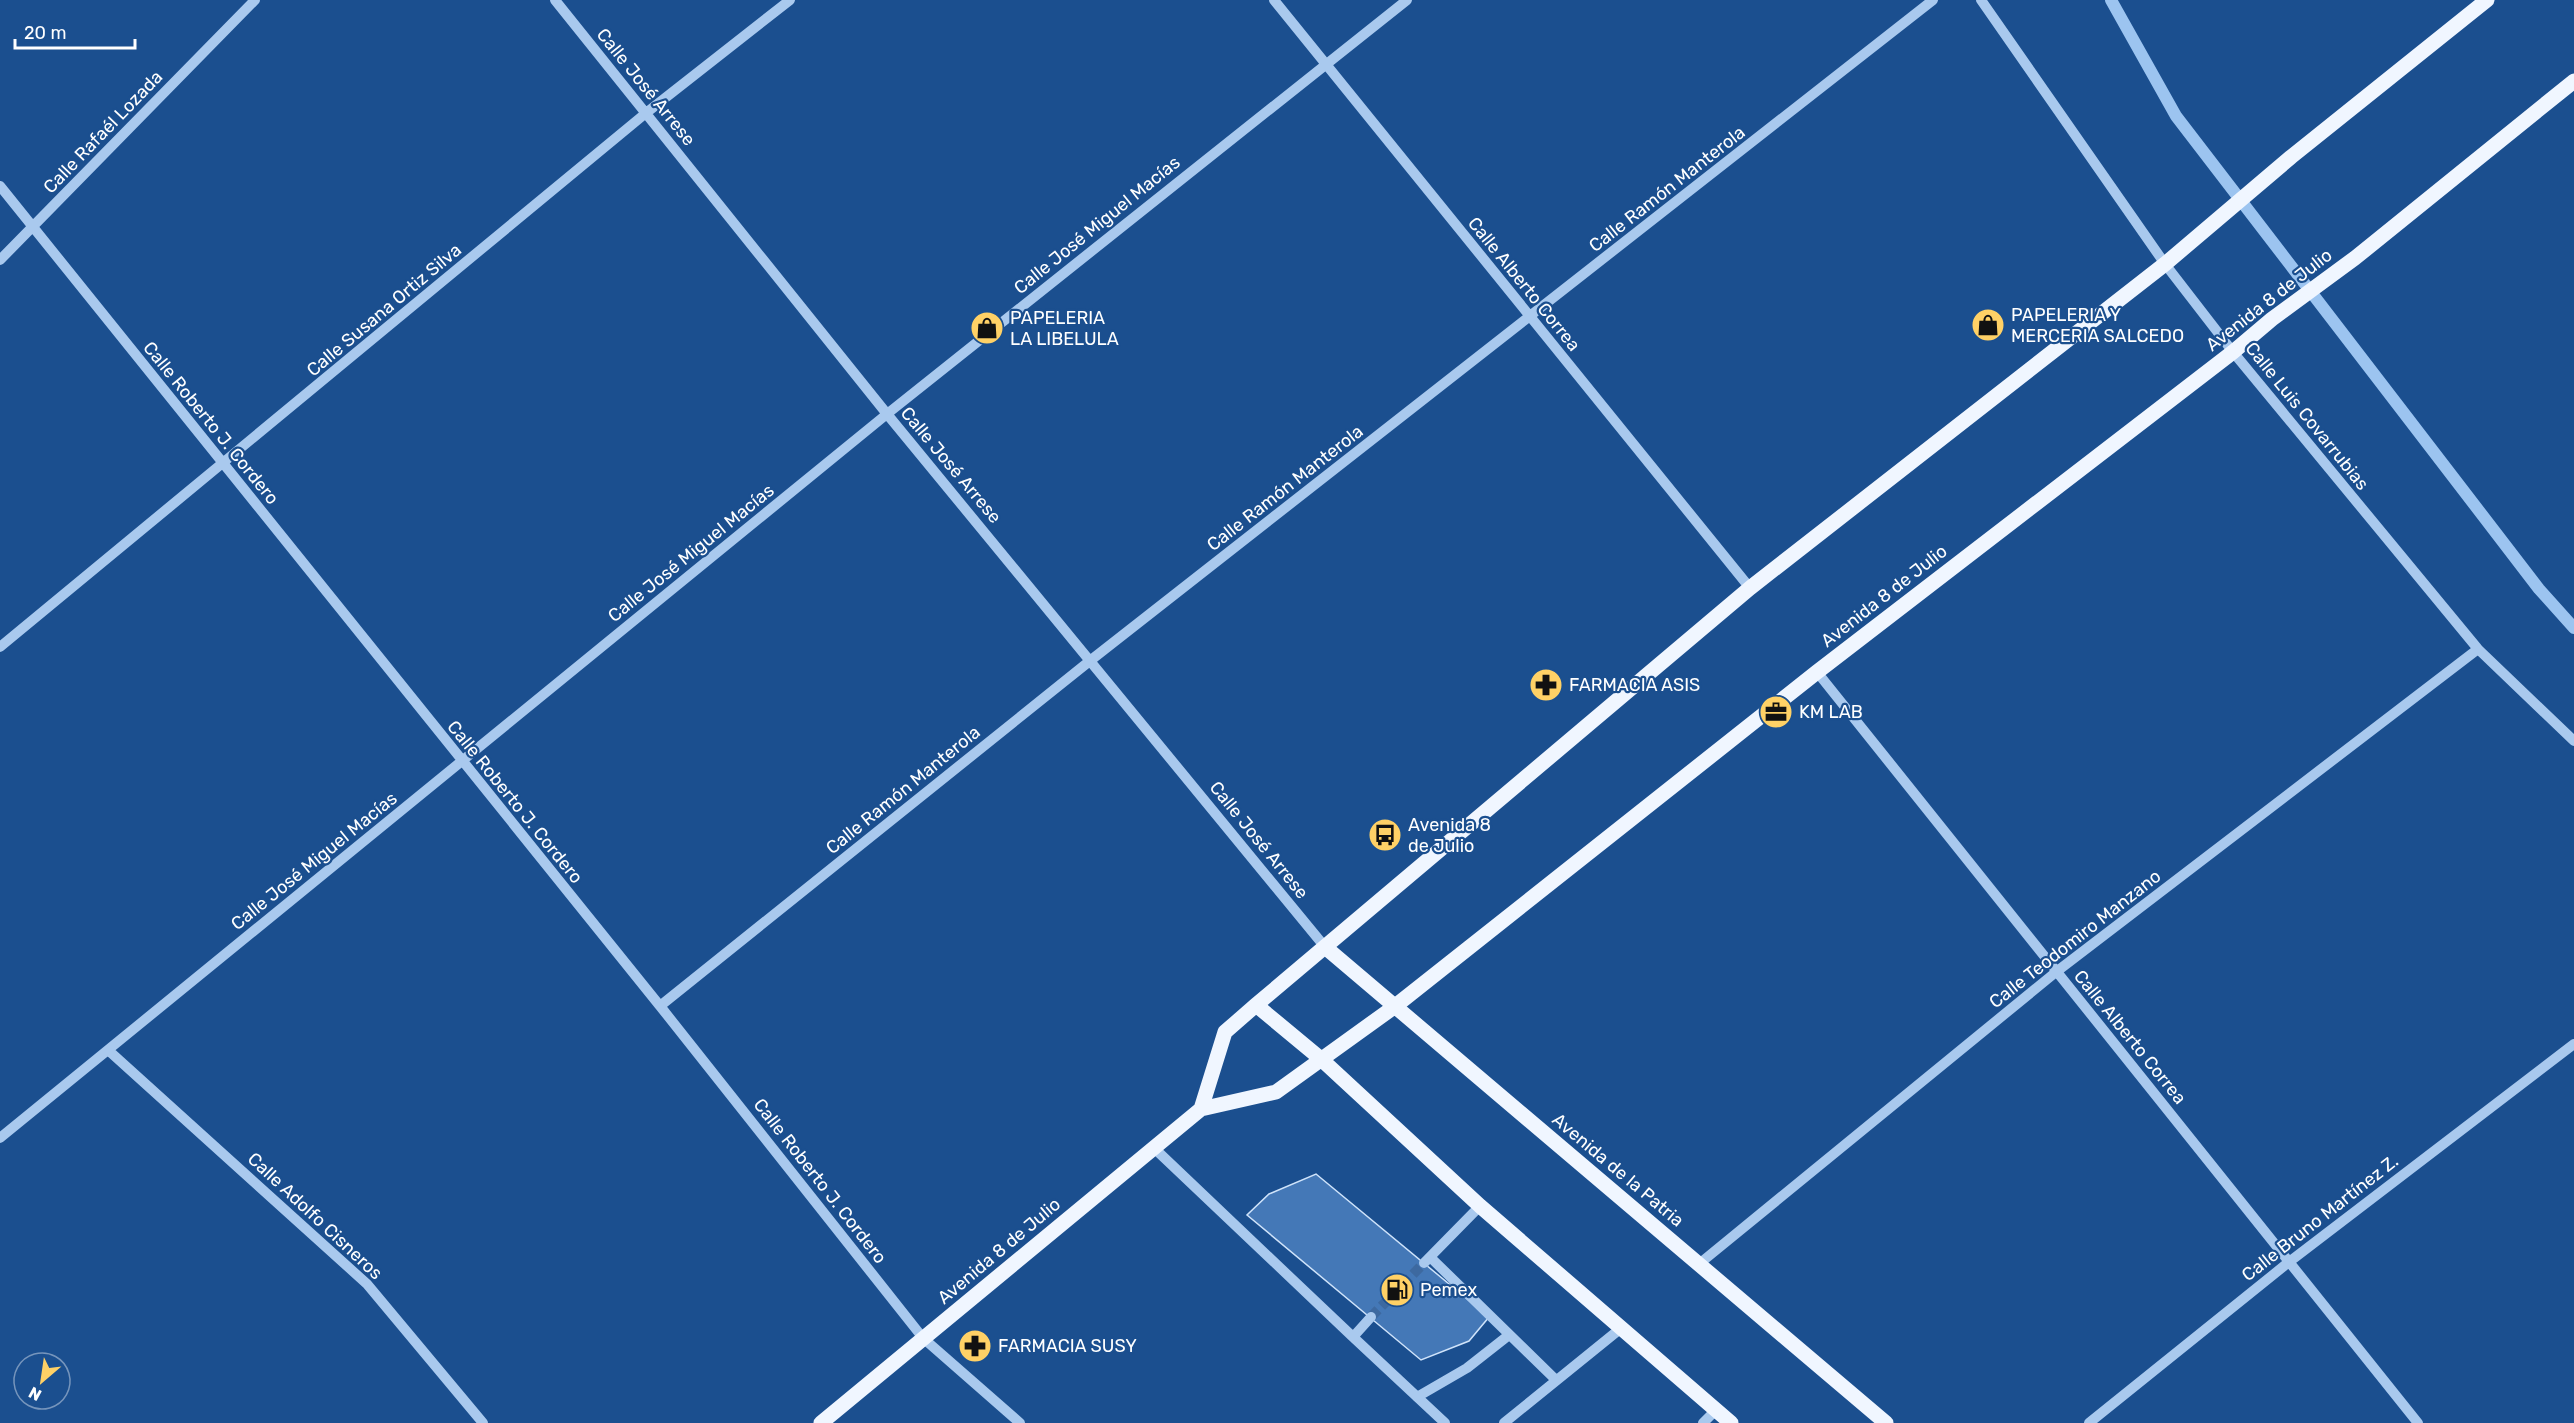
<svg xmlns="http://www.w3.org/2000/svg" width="2574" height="1423" font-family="Rubik,sans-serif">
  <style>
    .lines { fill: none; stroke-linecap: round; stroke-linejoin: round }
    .stream { stroke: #9cc4f0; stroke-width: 12 }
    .building { fill: #4478b7; stroke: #cfe3fa; stroke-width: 1.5 }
    .minor-tunnel { stroke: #3d69a0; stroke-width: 10; stroke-dasharray: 10 5; stroke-linecap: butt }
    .minor { stroke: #a9c9ee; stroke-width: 10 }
    .major { stroke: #f0f6ff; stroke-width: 15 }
    .labels { text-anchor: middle; stroke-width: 4.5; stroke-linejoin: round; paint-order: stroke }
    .street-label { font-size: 18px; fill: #fff; stroke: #1b4f8f }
    .poi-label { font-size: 18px; fill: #fff; stroke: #1b4f8f; text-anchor: start }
  </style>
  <rect width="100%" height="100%" fill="#1b4f8f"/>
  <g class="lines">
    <!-- stream -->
    <path class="stream" d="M2111,0l65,116 363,473 35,39"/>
  </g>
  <!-- building -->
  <path class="building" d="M1316,1174l173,143 -20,24 -48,19 -174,-145 22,-21z"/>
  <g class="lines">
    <!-- minor-tunnel -->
    <path class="minor-tunnel" d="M1371,1317l53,-54"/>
    <!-- minor -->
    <path class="minor" d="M555,0l332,414 438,533
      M1274,0l476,588
      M1981,0l184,264 68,88 245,297 96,92
      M0,186l660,820 263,332 97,85
      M0,260l255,-260
      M0,647l646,-534 144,-113
      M1817,672l601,751
      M660,1006l431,-346 842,-660
      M108,1050l259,234 116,139
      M0,1138l887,-724 520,-414
      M1154,1148l199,189 18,-20
      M1430,1257l126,123
      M1424,1263l56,-57
      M1699,1264l357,-292 422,-323
      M1353,1337l92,86
      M1417,1397l50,-29 42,-33
      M1504,1423l116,-94
      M1703,1423l13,-13
      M2089,1423l200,-161 285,-218"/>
    <!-- major -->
    <path class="major" d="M1325,947l561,476
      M1256,1005l65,54 159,147 251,217
      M1201,1109l24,-77 31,-27 494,-417 415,-324 126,-107 196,-157
      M821,1423l380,-314 75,-17 118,-85 423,-335 416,-320 39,-33 83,-61 219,-177"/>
  </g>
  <!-- icons -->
  <defs>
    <g id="shop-disc" transform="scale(1.725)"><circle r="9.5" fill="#ffd166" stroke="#1b4f8f"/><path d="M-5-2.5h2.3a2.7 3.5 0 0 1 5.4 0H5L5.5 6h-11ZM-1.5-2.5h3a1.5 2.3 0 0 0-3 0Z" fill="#111"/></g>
    <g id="pharmacy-disc" transform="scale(1.725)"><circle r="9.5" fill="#ffd166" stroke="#1b4f8f"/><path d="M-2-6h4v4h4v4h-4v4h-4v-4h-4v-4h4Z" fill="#111"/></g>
    <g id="office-disc" transform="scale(1.725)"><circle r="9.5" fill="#ffd166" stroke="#1b4f8f"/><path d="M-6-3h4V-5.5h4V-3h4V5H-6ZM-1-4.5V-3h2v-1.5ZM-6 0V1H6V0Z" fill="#111"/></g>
    <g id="bus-disc" transform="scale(1.725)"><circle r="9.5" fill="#ffd166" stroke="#1b4f8f"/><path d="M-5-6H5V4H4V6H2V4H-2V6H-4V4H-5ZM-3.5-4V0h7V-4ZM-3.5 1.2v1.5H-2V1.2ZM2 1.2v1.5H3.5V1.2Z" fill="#111"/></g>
    <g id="fuel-disc" transform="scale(1.725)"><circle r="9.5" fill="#ffd166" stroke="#1b4f8f"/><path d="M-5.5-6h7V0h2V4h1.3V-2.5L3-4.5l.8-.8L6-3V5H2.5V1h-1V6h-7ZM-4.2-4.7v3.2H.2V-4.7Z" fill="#111"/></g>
  </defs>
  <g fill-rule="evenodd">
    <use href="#shop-disc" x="1988" y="325"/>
    <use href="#shop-disc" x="987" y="328"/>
    <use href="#pharmacy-disc" x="1546" y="685"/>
    <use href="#office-disc" x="1776" y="712"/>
    <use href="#bus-disc" x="1385" y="835"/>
    <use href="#fuel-disc" x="1397" y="1290"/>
    <use href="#pharmacy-disc" x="975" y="1346"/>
  </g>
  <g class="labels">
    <!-- street labels -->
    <g class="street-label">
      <text transform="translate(646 87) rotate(51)" y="6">Calle José Arrese</text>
      <text transform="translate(103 132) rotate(-46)" y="6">Calle Rafaél Lozada</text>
      <text transform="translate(1667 189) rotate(-38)" y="6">Calle Ramón Manterola</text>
      <text transform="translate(1097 225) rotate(-39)" y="6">Calle José Miguel Macías</text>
      <text transform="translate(1524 284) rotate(51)" y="6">Calle Alberto Correa</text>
      <text transform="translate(2269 300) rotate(-38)" y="6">Avenida 8 de Julio</text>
      <text transform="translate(384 310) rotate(-40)" y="6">Calle Susana Ortiz Silva</text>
      <text transform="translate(2307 416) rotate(51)" y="6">Calle Luis Covarrubias</text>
      <text transform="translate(211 423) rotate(51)" y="6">Calle Roberto J. Cordero</text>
      <text transform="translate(951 465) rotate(50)" y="6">Calle José Arrese</text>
      <text transform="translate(1285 488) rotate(-38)" y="6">Calle Ramón Manterola</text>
      <text transform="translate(691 553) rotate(-39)" y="6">Calle José Miguel Macías</text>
      <text transform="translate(1884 596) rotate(-38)" y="6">Avenida 8 de Julio</text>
      <text transform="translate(903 790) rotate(-39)" y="6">Calle Ramón Manterola</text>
      <text transform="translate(515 802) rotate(51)" y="6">Calle Roberto J. Cordero</text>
      <text transform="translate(1259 840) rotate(51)" y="6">Calle José Arrese</text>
      <text transform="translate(314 861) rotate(-39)" y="6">Calle José Miguel Macías</text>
      <text transform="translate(2075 939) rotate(-38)" y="6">Calle Teodomiro Manzano</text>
      <text transform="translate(2130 1037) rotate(51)" y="6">Calle Alberto Correa</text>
      <text transform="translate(1618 1170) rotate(40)" y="6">Avenida de la Patria</text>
      <text transform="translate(820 1181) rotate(52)" y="6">Calle Roberto J. Cordero</text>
      <text transform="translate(315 1216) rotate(43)" y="6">Calle Adolfo Cisneros</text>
      <text transform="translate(2320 1218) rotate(-38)" y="6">Calle Bruno Martínez Z.</text>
      <text transform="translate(999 1251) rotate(-40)" y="6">Avenida 8 de Julio</text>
    </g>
    <!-- poi labels -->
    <g class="poi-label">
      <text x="2011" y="321">PAPELERIA Y<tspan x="2011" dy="21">MERCERIA SALCEDO</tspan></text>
      <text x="1010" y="324">PAPELERIA<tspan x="1010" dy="21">LA LIBELULA</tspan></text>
      <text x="1569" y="691">FARMACIA ASIS</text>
      <text x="1799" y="718">KM LAB</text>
      <text x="1408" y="831">Avenida 8<tspan x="1408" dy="21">de Julio</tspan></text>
      <text x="1420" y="1296">Pemex</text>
      <text x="998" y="1352">FARMACIA SUSY</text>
    </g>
  </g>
  <!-- north arrow -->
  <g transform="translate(42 1381) rotate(209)"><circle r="28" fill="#1b4f8f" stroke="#7695bc" stroke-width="1.5"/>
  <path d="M0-4.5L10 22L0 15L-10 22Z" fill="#ffd166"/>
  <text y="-9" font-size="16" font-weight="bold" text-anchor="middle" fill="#ffffff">N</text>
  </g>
  <!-- scale -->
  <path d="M15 39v9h120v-9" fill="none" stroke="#ffffff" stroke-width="3"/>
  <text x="24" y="39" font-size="18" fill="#ffffff" stroke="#1b4f8f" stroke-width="4.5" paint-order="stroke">20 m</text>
</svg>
